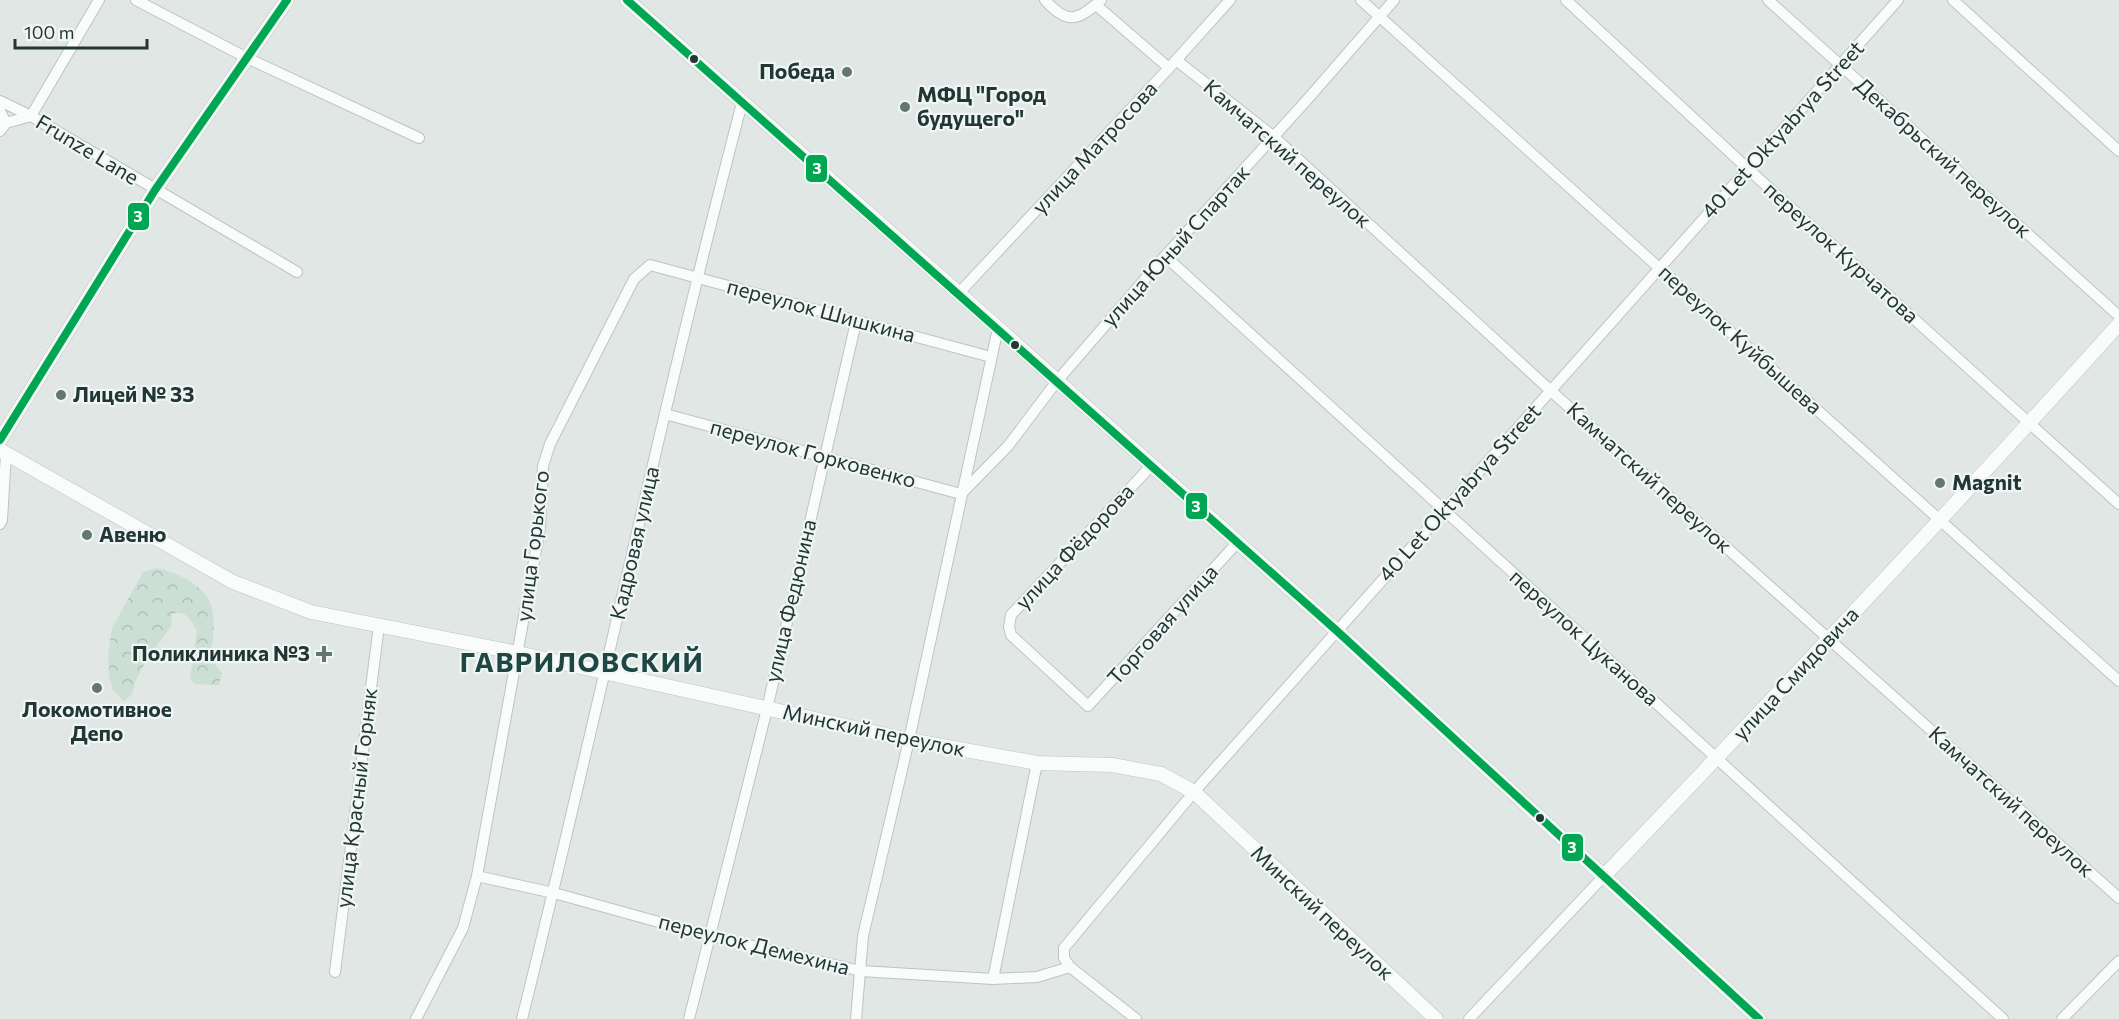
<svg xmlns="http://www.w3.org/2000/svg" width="2119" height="1019" font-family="Commissioner,sans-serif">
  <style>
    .forest { fill: url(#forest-crowns) }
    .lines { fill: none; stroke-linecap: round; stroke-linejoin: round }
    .street-casing { stroke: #bec4c2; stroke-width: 12 }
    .secondary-casing { stroke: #bec4c2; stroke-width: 15 }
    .street { stroke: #fafbfb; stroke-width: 10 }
    .secondary { stroke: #fafbfb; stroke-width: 14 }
    .bus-1-casing { stroke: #eff6f4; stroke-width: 12 }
    .bus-1 { stroke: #00a651; stroke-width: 8 }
    .bus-dot { fill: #223735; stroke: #eff6f4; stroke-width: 2 }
    .poi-dot { fill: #657573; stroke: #eff6f4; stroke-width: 2 }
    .labels { text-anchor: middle; stroke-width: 4.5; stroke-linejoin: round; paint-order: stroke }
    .poi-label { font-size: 21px; font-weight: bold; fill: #223735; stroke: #eff6f4; text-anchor: start }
    .street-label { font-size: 21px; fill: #223735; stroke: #eff6f4 }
    .district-label { font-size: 27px; font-weight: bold; letter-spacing: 1.5px; fill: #204644; stroke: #eff6f4 }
    .line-badge { stroke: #eff6f4; stroke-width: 2 }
    .badge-label { font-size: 16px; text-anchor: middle; font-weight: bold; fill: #fff }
  </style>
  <defs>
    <pattern id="forest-crowns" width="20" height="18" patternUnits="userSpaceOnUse" patternTransform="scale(1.5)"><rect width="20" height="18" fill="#ccdfd4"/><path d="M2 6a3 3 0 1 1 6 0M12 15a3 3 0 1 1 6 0" fill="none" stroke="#afc0b7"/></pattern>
  </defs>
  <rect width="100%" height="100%" fill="#e1e7e5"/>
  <!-- forest -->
  <path class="forest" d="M156,568c18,3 46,16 54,34 7,17 2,39 1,57l11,14 -3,12 -24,-1 -5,-5 7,-49c-7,-10 -11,-21 -25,-16l-1,13 -23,30 -12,23 -4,14 -8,7 -11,-11 -4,-14 -1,-22 4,-26 31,-56z"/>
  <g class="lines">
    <!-- street casing -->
    <g class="street-casing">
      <path id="street" d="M136,0l111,58 172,80
        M1045,0c22,25 33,21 56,0
        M1361,0l758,681
        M1566,0l182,169 371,335
        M1768,0l351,316
        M1953,0l166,151
        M1096,5l73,63
        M1176,60l98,77 277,254 568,507
        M0,101l31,15 266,156
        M0,111l6,12
        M0,131l6,-8 25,-7 68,-116
        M1165,256l838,763
        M958,294l211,-226 61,-68
        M665,414l296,80 47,-48 49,-65 108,-125 141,-155 88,-101
        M1152,465l-141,150 -2,12 2,8 77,71 149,-163
        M0,524l2,-4 4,-66
        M477,876l77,17 155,43 152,35 132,8 44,-2 33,-10 -6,-9v-10l130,-156 704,-792
        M1070,967l66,52
        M335,972l44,-347
        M993,979l44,-216
        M416,1019l47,-91 14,-52 63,-348 3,-62 7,-22 84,-165 16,-14 341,92
        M522,1019c76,-305 140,-612 220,-916
        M689,1019l78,-310 89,-387
        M856,1019l7,-83 46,-196 89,-412
        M1469,1019l135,-143
        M2062,1019l57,-58"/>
    </g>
    <!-- secondary casing -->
    <g class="secondary-casing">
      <path id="secondary" d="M627,0l371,328 339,303 422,388
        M0,440l155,-250 132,-190
        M0,450l233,132 78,30 207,41 391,87 128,23 75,2 49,9 33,18 242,227
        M1604,876c174,-182 347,-365 515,-552"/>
    </g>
    <!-- street -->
    <use href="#street" class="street"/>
    <!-- secondary -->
    <use href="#secondary" class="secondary"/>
    <!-- bus-1 casing -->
    <g class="bus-1-casing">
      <path id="bus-1" d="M627,0l710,631 422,388
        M0,440l155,-250 132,-190"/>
    </g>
    <!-- bus-1 -->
    <use href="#bus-1" class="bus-1"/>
  </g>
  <!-- markers -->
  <g class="bus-dot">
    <circle cx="694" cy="59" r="5"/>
    <circle cx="1015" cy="345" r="5"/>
    <circle cx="1540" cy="818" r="5"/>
  </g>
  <g class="poi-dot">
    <circle cx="847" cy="72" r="6"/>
    <circle cx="905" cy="107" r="6"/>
    <circle cx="61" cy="395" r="6"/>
    <circle cx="1940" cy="483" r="6"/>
    <circle cx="87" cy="535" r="6"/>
    <path d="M321 645h6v6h6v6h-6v6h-6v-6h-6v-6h6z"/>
    <circle cx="97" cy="688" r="6"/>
  </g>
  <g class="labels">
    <!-- poi labels -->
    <g class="poi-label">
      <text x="835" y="79" text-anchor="end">Победа</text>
      <text x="917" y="102">МФЦ "Город<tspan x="917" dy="24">будущего"</tspan></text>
      <text x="73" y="402">Лицей № 33</text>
      <text x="1952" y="490">Magnit</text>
      <text x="99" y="542">Авеню</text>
      <text x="310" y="661" text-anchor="end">Поликлиника №3</text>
      <text x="97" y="717" text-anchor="middle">Локомотивное<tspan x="97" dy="24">Депо</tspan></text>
    </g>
    <!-- street labels -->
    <g class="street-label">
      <text transform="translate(1783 130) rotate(-48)" y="7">40 Let Oktyabrya Street</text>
      <text transform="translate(1095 148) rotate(-47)" y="7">улица Матросова</text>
      <text transform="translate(87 150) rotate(31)" y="7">Frunze Lane</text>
      <text transform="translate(1287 154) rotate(41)" y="7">Камчатский переулок</text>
      <text transform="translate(1943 158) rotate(42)" y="7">Декабрьский переулок</text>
      <text transform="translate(1176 246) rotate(-48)" y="7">улица Юный Спартак</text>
      <text transform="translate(1841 253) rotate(42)" y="7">переулок Курчатова</text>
      <text transform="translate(821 311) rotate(15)" y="7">переулок Шишкина</text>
      <text transform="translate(1740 340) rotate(42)" y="7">переулок Куйбышева</text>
      <text transform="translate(813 454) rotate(15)" y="7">переулок Горковенко</text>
      <text transform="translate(1649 478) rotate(42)" y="7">Камчатский переулок</text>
      <text transform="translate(1460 493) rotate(-48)" y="7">40 Let Oktyabrya Street</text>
      <text transform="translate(635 543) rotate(-77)" y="7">Кадровая улица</text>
      <text transform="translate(533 546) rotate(-83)" y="7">улица Горького</text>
      <text transform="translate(1075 547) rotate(-47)" y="7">улица Фёдорова</text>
      <text transform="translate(791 601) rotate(-77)" y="7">улица Федюнина</text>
      <text transform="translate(1163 625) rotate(-48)" y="7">Торговая улица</text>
      <text transform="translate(1584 638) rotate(42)" y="7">переулок Цуканова</text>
      <text transform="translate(1796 674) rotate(-47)" y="7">улица Смидовича</text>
      <text transform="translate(874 731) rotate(12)" y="7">Минский переулок</text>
      <text transform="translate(357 798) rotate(-83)" y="7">улица Красный Горняк</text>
      <text transform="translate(2011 802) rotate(42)" y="7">Камчатский переулок</text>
      <text transform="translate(1322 913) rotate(43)" y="7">Минский переулок</text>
      <text transform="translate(754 945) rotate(14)" y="7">переулок Демехина</text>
    </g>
    <!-- district labels -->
    <g class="district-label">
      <text x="582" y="672">ГАВРИЛОВСКИЙ</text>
    </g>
  </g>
  <g class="line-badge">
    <rect x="805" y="154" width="23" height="29" rx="6" fill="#00a651"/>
    <rect x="127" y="202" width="23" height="29" rx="6" fill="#00a651"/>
    <rect x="1185" y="492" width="23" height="28" rx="6" fill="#00a651"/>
    <rect x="1561" y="833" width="23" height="29" rx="6" fill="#00a651"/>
  </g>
  <g class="badge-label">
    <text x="817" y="174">3</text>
    <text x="138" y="222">3</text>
    <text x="1196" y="512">3</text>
    <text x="1572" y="853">3</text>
  </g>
  <!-- scale -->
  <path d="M15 39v9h132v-9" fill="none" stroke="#223735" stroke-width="3"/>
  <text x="24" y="39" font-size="18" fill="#223735" stroke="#eff6f4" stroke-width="4.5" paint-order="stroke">100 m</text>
</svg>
